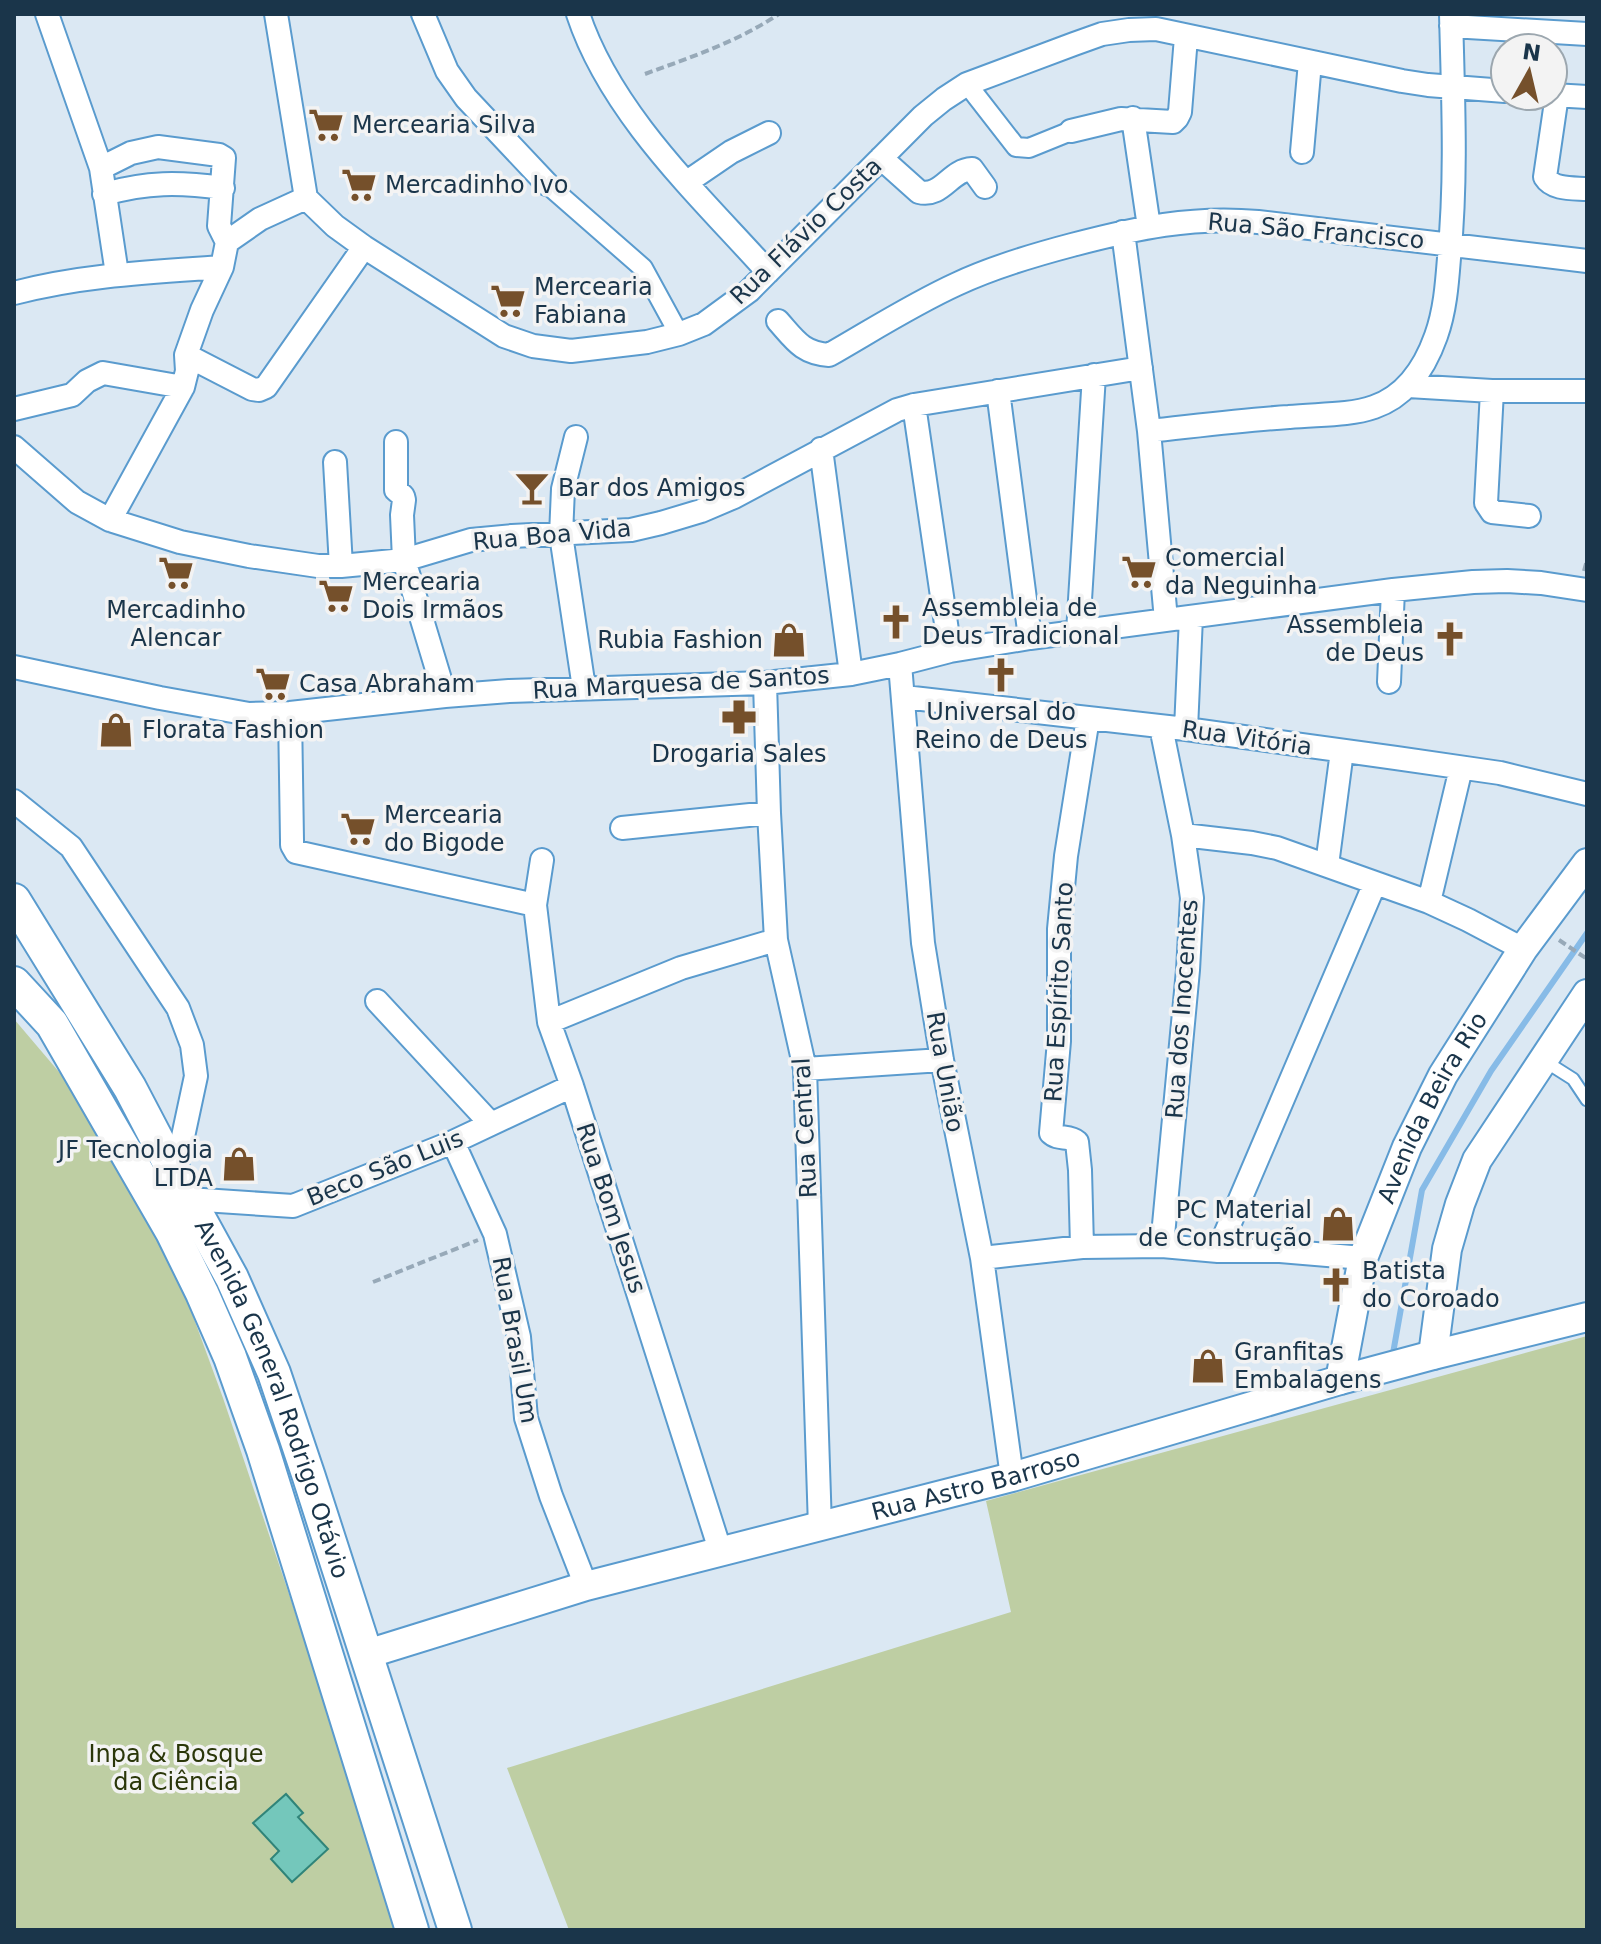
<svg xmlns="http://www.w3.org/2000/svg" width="1601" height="1944" font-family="'DejaVu Sans',sans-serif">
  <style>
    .green { fill: #becea3 }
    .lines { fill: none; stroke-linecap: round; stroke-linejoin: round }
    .stream { stroke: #87bbe7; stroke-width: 6 }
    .building { fill: #74c7bb; stroke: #308479; stroke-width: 2 }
    .service-casing { stroke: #5a9bce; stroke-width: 15 }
    .pedestrian-casing { stroke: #5a9bce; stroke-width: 22 }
    .minor-casing { stroke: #5a9bce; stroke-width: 26 }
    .tertiary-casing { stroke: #5a9bce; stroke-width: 32 }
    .secondary-casing { stroke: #5a9bce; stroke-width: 36 }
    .path { stroke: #97a9b8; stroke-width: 4; stroke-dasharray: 8 4; stroke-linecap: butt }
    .service { stroke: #fff; stroke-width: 11 }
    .pedestrian { stroke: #fff; stroke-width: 18 }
    .minor { stroke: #fff; stroke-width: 22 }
    .tertiary { stroke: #fff; stroke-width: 28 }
    .secondary { stroke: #fff; stroke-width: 32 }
    .labels { text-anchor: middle; stroke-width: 7; stroke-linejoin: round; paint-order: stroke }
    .poi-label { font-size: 24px; fill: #1a354a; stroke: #f3f3f3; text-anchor: start }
    .street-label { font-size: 24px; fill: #1a354a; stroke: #f3f3f3 }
    .park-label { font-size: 24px; fill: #2a3609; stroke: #f3f3f3 }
  </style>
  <rect width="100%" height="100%" fill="#dbe8f3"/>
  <!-- green -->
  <path class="green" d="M14,1019l51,60 65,107 56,111 37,101 69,205 106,327h-384z
    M1587,1336v594h-1018l-62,-162 504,-156 -25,-111z"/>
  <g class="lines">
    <!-- stream -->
    <path class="stream" d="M1392,1359l30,-169 69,-119 96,-138"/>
  </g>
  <!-- building -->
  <path class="building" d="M286,1794l17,19 -5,4 30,32 -36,33 -21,-23 8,-8 -26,-28z"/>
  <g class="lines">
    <!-- service casing -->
    <g class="service-casing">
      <path id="service" d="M1543,1060l30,19 14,21"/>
    </g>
    <!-- pedestrian casing -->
    <g class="pedestrian-casing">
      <path id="pedestrian" d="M967,84l49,63 13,1 42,-17
        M547,184l96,84 36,66"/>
    </g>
    <!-- minor casing -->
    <g class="minor-casing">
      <path id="minor" d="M47,14l54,154 16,106
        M276,14l30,184 29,28 29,21 140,89 29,10 38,5 76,-9 32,-8 25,-10 45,-33 174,-175 21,-17 23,-15 107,-40 28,-10 27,-4 27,-1 246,52 26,4 77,6
        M423,14l24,57 19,27 81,86
        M578,14c33,100 121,181 190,258
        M1451,26l136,8
        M1553,95l34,2
        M1557,95l-12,82c8,13 28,11 42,12
        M1133,118l16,109
        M1071,131l50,-12 52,3 4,-4 3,-6 6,-75
        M1302,152l8,-90
        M881,158l38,34c23,6 31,-22 53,-23l13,18
        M101,168l30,-15 27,-6 61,8 5,3 -5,68 8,16
        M687,182l44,-30 38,-19
        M104,194c44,-12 74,-12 119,-6
        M1123,232l26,199 17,189
        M14,293c68,-18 138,-21 208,-26
        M778,321c17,19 24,32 51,34 42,-24 84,-51 128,-71 36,-17 77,-29 115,-39 65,-17 119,-29 186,-23l329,39
        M186,355l66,34 7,1 7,-3 98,-140
        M1408,386l84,5h95
        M998,391l32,247
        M1492,391l-6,112 6,9 37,4
        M914,405l36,246
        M14,409l58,-14 15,-14 16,-8 80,14
        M1149,431c47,-5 93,-11 140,-14 27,-3 59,-1 85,-10 32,-11 51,-40 62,-71 9,-25 11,-52 13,-78 8,-81 4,-162 2,-244
        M576,437l-13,52 -2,46 23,153
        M396,442v48l7,6 1,4 -2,15 2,45 41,136
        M14,447l63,55 33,18 70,22 69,14 69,10h23l63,-6 67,-20 41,-4 119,-6 30,-7 40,-12 33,-14 163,-87 17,-5 227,-37
        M821,449l30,225
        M335,462l6,104
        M110,520l73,-133 4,-16 -1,-16 16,-45 20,-43 5,-25 33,-23 46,-21
        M1078,632l16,-257
        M900,664l23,279 19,117 40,198 30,219
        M14,667l146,31 89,16 41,-1 155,-17 64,-5 256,-8 86,-9 49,-10 50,-13 80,-13 363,-48 80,-8 34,-1 34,2 46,7
        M1389,682l4,-92
        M765,683l4,130 7,127 29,129 15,458
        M904,697l282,32 210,29 104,15 87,21
        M290,713l2,127v5l4,7 239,53
        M1161,727l22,108 9,63 -4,72 -26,276
        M1186,729l5,-112
        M14,801l57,46 107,161 14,37 4,31 -21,98
        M622,828l147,-15
        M1183,835l69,8 25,5 152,54 39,18 55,29
        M542,860l-7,45 14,117 23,64 148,464
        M1327,865l15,-114
        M1429,902l32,-134
        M377,1001l114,123
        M549,1022l132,-54 95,-28
        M805,1069l137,-9
        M453,1142l42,92 24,103 7,81 25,78 35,90
        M188,1199l105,7 160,-64 119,-56
        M1082,1247l-2,-77 -3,-28c-8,-7 -19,-2 -26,-9l8,-92v-112l7,-73 22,-138
        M1218,1251l157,-368
        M982,1258l100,-11 80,-1 56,5h62l83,7"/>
    </g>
    <!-- tertiary casing -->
    <g class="tertiary-casing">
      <g id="tertiary">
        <path d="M1433,1355l14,-106 13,-45 17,-44 110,-166"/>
        <path id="s1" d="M1340,1380l23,-122 44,-111 36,-72 80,-126 64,-86"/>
        <path id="s2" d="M367,1654l219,-68 426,-109 328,-97 93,-25 154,-38"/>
      </g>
    </g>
    <!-- secondary casing -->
    <g class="secondary-casing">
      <g id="secondary">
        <path id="s3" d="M14,900l116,188 45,86 57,104 42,95 35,104 146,453"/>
        <path d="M14,983l38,41 120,208 30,61 28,64 33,93 149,480"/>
      </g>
    </g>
    <!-- path -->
    <path class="path" d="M645,74c46,-17 92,-32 134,-60
      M1584,571l3,-11
      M1559,940l28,19
      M373,1282l105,-42"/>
    <!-- service -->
    <use href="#service" class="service"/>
    <!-- pedestrian -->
    <use href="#pedestrian" class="pedestrian"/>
    <!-- minor -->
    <use href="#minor" class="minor"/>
    <!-- tertiary -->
    <use href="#tertiary" class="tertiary"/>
    <!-- secondary -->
    <use href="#secondary" class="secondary"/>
  </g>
  <!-- icons -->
  <defs>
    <g id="supermarket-bare" transform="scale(2.76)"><path d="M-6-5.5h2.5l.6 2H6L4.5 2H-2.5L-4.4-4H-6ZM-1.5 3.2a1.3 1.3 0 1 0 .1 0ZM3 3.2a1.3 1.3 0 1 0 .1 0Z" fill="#75502b" stroke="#f3f3f3" stroke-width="2.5" paint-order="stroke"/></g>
    <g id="bar-bare" transform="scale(2.76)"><path d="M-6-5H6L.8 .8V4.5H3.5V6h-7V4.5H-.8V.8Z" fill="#75502b" stroke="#f3f3f3" stroke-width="2.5" paint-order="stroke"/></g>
    <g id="church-bare" transform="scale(2.76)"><path d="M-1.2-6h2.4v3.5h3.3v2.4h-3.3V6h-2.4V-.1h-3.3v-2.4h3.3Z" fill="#75502b" stroke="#f3f3f3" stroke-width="2.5" paint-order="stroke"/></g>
    <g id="shop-bare" transform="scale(2.76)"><path d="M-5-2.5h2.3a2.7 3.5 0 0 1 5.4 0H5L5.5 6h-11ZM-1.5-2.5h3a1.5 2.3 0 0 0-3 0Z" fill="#75502b" stroke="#f3f3f3" stroke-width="2.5" paint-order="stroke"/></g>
    <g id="pharmacy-bare" transform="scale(2.76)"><path d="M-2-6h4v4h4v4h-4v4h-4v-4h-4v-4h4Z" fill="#75502b" stroke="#f3f3f3" stroke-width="2.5" paint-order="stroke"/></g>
  </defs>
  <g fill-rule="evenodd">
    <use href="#supermarket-bare" x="326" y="125"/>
    <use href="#supermarket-bare" x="359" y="185"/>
    <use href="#supermarket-bare" x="508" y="301"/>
    <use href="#bar-bare" x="532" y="488"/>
    <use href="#supermarket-bare" x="1139" y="572"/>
    <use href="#supermarket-bare" x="176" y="573"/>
    <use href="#supermarket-bare" x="336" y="596"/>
    <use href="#church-bare" x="896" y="622"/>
    <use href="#church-bare" x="1450" y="639"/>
    <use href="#shop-bare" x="789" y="640"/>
    <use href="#church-bare" x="1001" y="675"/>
    <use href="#supermarket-bare" x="273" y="684"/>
    <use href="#pharmacy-bare" x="739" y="717"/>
    <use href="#shop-bare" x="116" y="730"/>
    <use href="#supermarket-bare" x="358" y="829"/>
    <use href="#shop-bare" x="239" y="1164"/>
    <use href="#shop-bare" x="1338" y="1224"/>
    <use href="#church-bare" x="1336" y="1285"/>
    <use href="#shop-bare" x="1208" y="1366"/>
  </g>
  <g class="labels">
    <!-- poi labels -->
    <g class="poi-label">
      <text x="352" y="133">Mercearia Silva</text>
      <text x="385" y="193">Mercadinho Ivo</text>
      <text x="534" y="295">Mercearia<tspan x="534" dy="28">Fabiana</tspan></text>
      <text x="558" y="496">Bar dos Amigos</text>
      <text x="1165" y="566">Comercial<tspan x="1165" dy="28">da Neguinha</tspan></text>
      <text x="362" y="590">Mercearia<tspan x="362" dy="28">Dois Irmãos</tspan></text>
      <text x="922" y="616">Assembleia de<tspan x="922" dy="28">Deus Tradicional</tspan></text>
      <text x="176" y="618" text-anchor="middle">Mercadinho<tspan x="176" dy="28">Alencar</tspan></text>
      <text x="1424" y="633" text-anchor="end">Assembleia<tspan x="1424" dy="28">de Deus</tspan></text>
      <text x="763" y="648" text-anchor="end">Rubia Fashion</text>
      <text x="299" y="692">Casa Abraham</text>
      <text x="1001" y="720" text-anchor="middle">Universal do<tspan x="1001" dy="28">Reino de Deus</tspan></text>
      <text x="142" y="738">Florata Fashion</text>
      <text x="739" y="762" text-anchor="middle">Drogaria Sales</text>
      <text x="384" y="823">Mercearia<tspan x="384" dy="28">do Bigode</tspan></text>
      <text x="213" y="1158" text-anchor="end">JF Tecnologia<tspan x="213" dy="28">LTDA</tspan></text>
      <text x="1312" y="1218" text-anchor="end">PC Material<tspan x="1312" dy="28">de Construção</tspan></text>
      <text x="1362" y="1279">Batista<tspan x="1362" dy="28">do Coroado</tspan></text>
      <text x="1234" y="1360">Granfitas<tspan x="1234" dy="28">Embalagens</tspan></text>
    </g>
    <!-- street labels -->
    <g class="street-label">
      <text transform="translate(806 231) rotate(-44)" y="8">Rua Flávio Costa</text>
      <text transform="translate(1316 231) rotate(5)" y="8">Rua São Francisco</text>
      <text transform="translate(552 535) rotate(-5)" y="8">Rua Boa Vida</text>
      <text transform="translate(681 683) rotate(-3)" y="8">Rua Marquesa de Santos</text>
      <text transform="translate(1247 738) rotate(8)" y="8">Rua Vitória</text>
      <text transform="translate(1059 992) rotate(-87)" y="8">Rua Espírito Santo</text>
      <text transform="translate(1182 1009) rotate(-86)" y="8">Rua dos Inocentes</text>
      <text transform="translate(945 1072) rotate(80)" y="8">Rua União</text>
      <text dy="8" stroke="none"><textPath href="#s1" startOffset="290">Avenida Beira Rio</textPath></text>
      <text transform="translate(805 1128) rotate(-93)" y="8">Rua Central</text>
      <text transform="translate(385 1168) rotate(-22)" y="8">Beco São Luis</text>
      <text transform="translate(611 1208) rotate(72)" y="8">Rua Bom Jesus</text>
      <text transform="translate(515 1340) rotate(80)" y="8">Rua Brasil Um</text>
      <text dy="8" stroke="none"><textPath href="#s3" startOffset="564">Avenida General Rodrigo Otávio</textPath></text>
      <text dy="8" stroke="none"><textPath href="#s2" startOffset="632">Rua Astro Barroso</textPath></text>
    </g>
    <!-- park labels -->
    <g class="park-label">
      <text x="176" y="1762">Inpa &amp; Bosque<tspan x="176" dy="28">da Ciência</tspan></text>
    </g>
  </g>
  <!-- border -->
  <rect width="1601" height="1944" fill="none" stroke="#1a354a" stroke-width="32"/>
  <!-- north arrow -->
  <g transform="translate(1529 72) rotate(8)"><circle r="38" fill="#f3f3f3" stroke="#9ca7af" stroke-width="2"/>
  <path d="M0-6L14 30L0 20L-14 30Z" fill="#75502b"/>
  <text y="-12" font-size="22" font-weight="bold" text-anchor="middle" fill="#1a354a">N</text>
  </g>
</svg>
